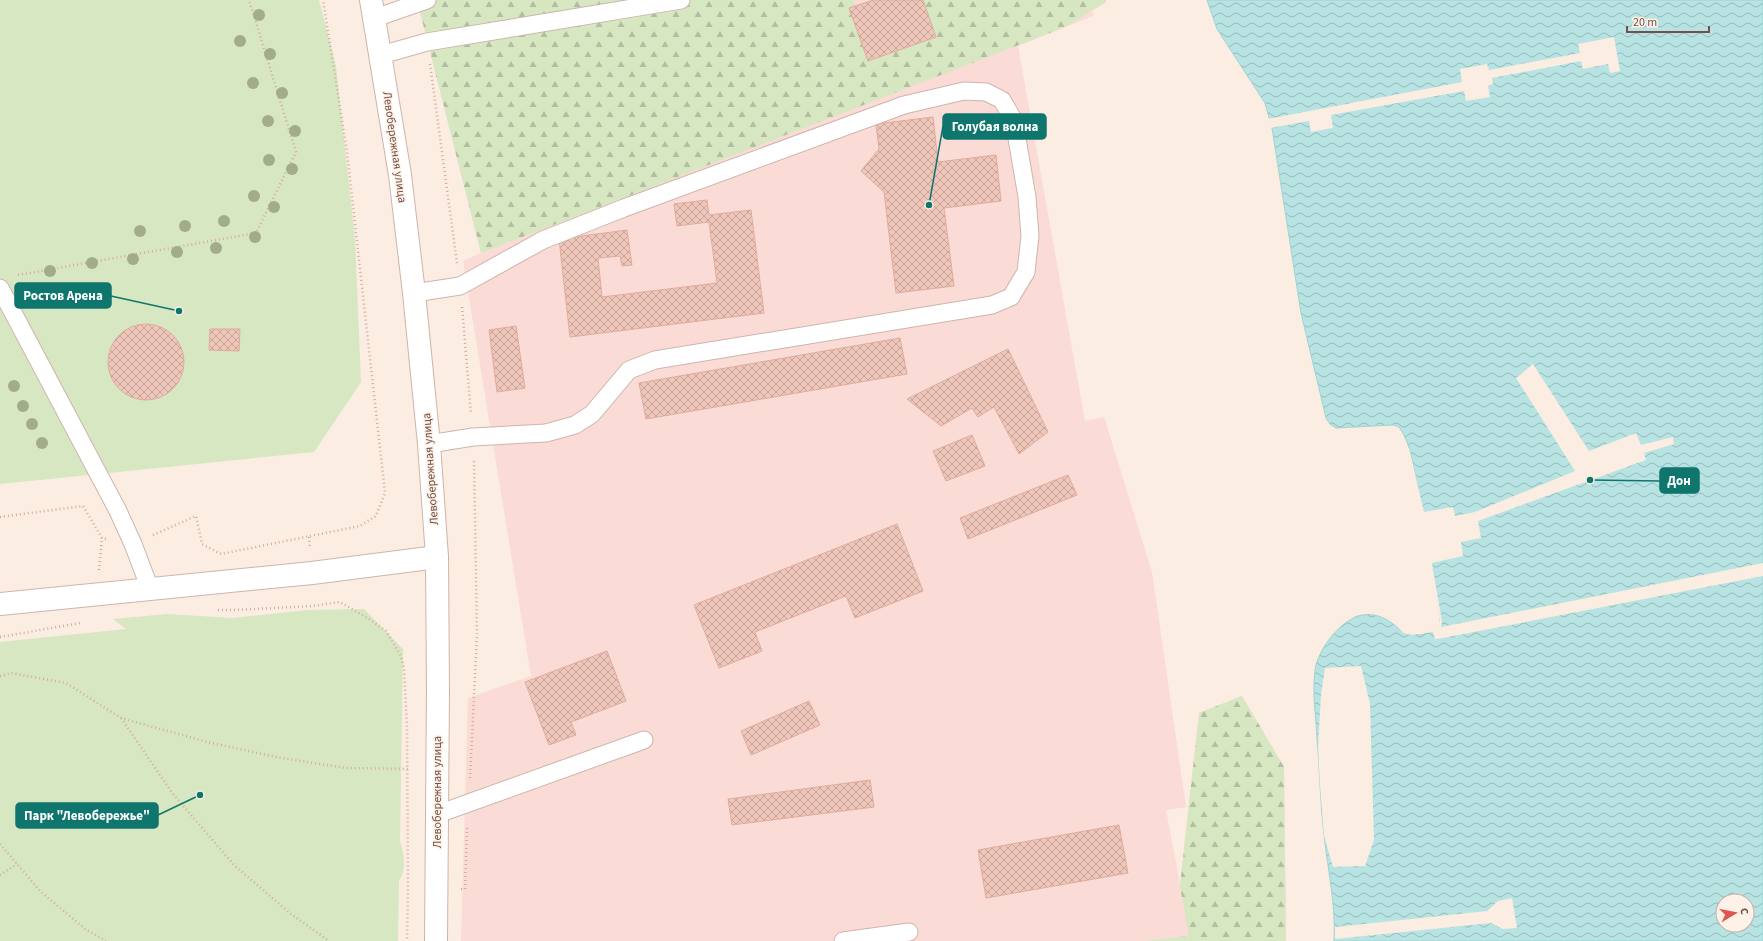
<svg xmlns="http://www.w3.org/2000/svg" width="1763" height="941" font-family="'Source Sans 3',sans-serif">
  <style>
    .commercial { fill: #fbdbd5 }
    .green { fill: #d6e7c1 }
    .forest { fill: url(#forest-firs) }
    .water { fill: url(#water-waves); stroke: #9ed4d4; fill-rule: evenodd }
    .pier { fill: #fbede1 }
    .building { fill: url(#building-cross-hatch); stroke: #e1ab9b }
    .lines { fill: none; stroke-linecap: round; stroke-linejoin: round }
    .service-casing { stroke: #cdb5ac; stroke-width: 19 }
    .minor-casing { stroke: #cdb5ac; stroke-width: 24 }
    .secondary-casing { stroke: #d0b4a9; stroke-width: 24 }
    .path { stroke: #d3ab9e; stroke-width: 2.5; stroke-dasharray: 1 3; stroke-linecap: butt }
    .service { stroke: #fff; stroke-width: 17 }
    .minor { stroke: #fff; stroke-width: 22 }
    .secondary { stroke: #fff; stroke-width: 22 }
    .tree { fill: #a2ac8a }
    .labels { text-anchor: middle; stroke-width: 3; stroke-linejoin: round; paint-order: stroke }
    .street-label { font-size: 12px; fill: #715149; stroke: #fef1e7 }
    .leader { fill: none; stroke: #0f766e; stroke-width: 1.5 }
    .callout-dot { fill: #0f766e; stroke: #fef1e7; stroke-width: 1.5 }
    .callout { fill: #0f766e; stroke: #0f766e; stroke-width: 1.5 }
    .callout-label { font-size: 13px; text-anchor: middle; font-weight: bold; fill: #fff }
  </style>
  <defs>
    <pattern id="forest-firs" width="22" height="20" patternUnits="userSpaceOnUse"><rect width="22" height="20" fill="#d6e7c1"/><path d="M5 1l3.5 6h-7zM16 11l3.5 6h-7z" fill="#b2be9f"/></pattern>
    <pattern id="water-waves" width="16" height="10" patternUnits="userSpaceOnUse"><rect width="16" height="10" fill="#b7e3e3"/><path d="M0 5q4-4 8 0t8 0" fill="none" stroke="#99baba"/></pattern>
    <pattern id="building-cross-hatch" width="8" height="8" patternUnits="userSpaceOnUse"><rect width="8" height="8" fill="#efc7ba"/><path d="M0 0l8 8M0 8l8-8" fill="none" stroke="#c6a499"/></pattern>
  </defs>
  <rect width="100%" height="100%" fill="#fbede1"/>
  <!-- commercial -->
  <path class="commercial" d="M417,0h674l2,16 -75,30 67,375 19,-4 48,155 34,235 -20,3 14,74 19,-171 43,-17 42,71 2,174h-825l7,-243 63,-22 -68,-415 18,-8z"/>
  <!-- green -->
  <path class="green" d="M0,0h319l17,66 19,173 6,143 -47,70 -314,32z
    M364,609l39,40 -3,192c4,12 7,29 -1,40l-1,60h-398v-299l126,-13 -13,-10 55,-5 64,4 76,-8z"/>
  <!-- forest -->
  <path class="forest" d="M417,0h436l6,13 42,-13h206l-4,4 -38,23 -584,226z
    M1242,696l42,71 2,174h-140l43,-5 -9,-50 19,-173z"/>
  <!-- water -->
  <path class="water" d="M1207,0h556v941h-429c2,-36 -6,-70 -10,-106 -4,-32 -4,-64 -7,-97 -1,-22 -5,-45 -2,-67 2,-20 23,-48 43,-55 18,-5 33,4 45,17l18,2 20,-8c-7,-50 -13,-99 -25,-148 -4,-18 -6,-37 -17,-52l-6,-2 -57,3 -6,-4 -4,-6 -25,-105 -29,-185 -7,-25 -48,-74zM1723,901h24v24h-24z"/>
  <!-- pier -->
  <path class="pier" d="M1614,37l6,34 -10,2 -2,-9 -25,5 -2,-8 -89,17 1,6 -5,2 2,11 -24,4 -2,-10 -133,24 2,13 -22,4 -2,-11 -39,7 -3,-9 195,-37 -2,-13 27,-5 2,6 91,-17 -2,-9z
    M1533,364l56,87 47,-18 5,12 32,-8 1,7 -30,9 2,7 -168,61 3,17 -20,4 2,14 -31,7 10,59 -1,5 322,-64v13l-320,62 -8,1 -2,-7 -21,3 -9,-2 -8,-11 10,9 7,2 20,-3 7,-5 1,-3 -18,-109 -15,-65h2l15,64 29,-5 2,9 20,-4 100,-41 -59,-93z
    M1361,666l9,38 4,136 -9,26 -32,1 -9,-31 -4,-50 -2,-40 3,-51 4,-27z
    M1512,898l5,30 -14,1 -12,-6 -156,16v-12l152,-16 11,-10z"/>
  <!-- building -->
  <path class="building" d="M873,0h50l13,37 -68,24 -19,-53z
    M933,117l5,45 58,-7 5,46 -57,7 10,78 -58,7 -12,-101 -23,-21 18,-22 -3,-25z
    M707,200l2,15 42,-5 13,103 -194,24 -11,-98 68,-9 5,35 -10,1 -2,-10 -22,2 4,39 115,-14 -8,-61 -32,4 -3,-22z
    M108 362a38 38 0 1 1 76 0a38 38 0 1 1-76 0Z
    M516,326l9,62 -28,4 -8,-62z
    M210,329h30l-1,22 -30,-1z
    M900,338l7,36 -261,45 -7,-36z
    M1008,349l40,83 -29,22 -25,-47 -16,10 -6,-9 -31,18 -34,-27z
    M972,435l13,31 -39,15 -13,-30z
    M1068,475l9,20 -109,44 -8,-21z
    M897,524l26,67 -68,27 -9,-22 -91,36 7,19 -43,17 -25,-63z
    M607,651l19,50 -55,21 5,13 -27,10 -24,-63z
    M809,701l11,24 -69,30 -10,-24z
    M870,780l4,27 -142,18 -4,-26z
    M1119,825l9,48 -142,25 -8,-48z"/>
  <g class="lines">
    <!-- service casing -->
    <g class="service-casing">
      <path id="service" d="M375,18l52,-18
        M381,55l46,-13 254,-42
        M0,288l118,223 15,33 17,45
        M414,293l46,-7 83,-46 81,-32 280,-103 60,-14 22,1 16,8 12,21 13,76 3,39 -4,36 -15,25 -19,8 -337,55 -26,10 -37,44 -17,11 -29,8 -73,4 -44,7
        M438,814l206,-74
        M843,941l66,-9"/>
    </g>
    <!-- minor casing -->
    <g class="minor-casing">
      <path id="minor" d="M0,604l312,-31 125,-16"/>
    </g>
    <!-- secondary casing -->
    <g class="secondary-casing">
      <path id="secondary" d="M371,0l29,175 14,118 15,151 8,113 1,134 -2,250"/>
    </g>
    <!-- path -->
    <path class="path" d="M430,64l27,199
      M18,275l238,-42 40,-81 -47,-152
      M462,307l9,107
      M0,517l83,-11 19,32 4,1
      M153,535l43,-19 6,28 19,10 139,-28 16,-10 9,-23 -38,-341 -24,-152
      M309,537l1,11
      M99,570l3,-32
      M218,610h17l78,-4 27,-4 29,17 17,12 15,25 3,12 3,60 1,158 -1,55
      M0,637l80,-14
      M0,676l11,-3 55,10 55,35 86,24 69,15 70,11 62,1
      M121,718l52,76 61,71 57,49 38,27
      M470,778l7,-144 -3,-175
      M0,844l40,47 45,38 21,12
      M0,875l17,-11
      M461,889h4l2,-62"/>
    <!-- service -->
    <use href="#service" class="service"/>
    <!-- minor -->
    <use href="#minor" class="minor"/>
    <!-- secondary -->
    <use href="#secondary" class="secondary"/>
  </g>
  <!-- trees -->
  <g class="tree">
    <circle cx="259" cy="15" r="6"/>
    <circle cx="240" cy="41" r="6"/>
    <circle cx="270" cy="54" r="6"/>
    <circle cx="253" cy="83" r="6"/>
    <circle cx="282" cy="93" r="6"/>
    <circle cx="268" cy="121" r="6"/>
    <circle cx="295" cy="131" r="6"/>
    <circle cx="269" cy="160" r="6"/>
    <circle cx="292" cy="169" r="6"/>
    <circle cx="254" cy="196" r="6"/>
    <circle cx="274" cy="207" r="6"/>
    <circle cx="224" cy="221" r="6"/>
    <circle cx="185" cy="226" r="6"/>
    <circle cx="140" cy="231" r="6"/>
    <circle cx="255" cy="237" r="6"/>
    <circle cx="216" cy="248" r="6"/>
    <circle cx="177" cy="252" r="6"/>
    <circle cx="133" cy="259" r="6"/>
    <circle cx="92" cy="263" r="6"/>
    <circle cx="50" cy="271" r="6"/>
    <circle cx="14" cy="386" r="6"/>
    <circle cx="23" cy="406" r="6"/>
    <circle cx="32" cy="424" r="6"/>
    <circle cx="42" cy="443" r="6"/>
  </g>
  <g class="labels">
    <!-- street labels -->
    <g class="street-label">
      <text transform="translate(395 147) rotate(82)" y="4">Левобережная улица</text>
      <text transform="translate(430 469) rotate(-94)" y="4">Левобережная улица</text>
      <text transform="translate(437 792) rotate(-90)" y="4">Левобережная улица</text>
    </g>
  </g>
  <!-- callouts -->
  <path class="leader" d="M929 205L943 126M179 311L111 296M1590 480L1660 481M200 795L158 815"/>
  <g class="callout-dot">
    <circle cx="929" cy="205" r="4"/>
    <circle cx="179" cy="311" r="4"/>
    <circle cx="1590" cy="480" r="4"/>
    <circle cx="200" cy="795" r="4"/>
  </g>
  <g class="callout">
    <rect x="943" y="114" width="103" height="25" rx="4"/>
    <rect x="15" y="283" width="96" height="25" rx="4"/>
    <rect x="1660" y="468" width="39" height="25" rx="4"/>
    <rect x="16" y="803" width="142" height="25" rx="4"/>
  </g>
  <g class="callout-label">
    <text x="995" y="131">Голубая волна</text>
    <text x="63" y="300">Ростов Арена</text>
    <text x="1679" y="485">Дон</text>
    <text x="87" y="820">Парк "Левобережье"</text>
  </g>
  <!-- north arrow -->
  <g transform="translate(1735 913) rotate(80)"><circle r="19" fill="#fef1e7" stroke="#c6b1a8"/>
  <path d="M0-3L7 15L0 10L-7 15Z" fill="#e0564b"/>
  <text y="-6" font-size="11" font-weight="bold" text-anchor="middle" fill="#715149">С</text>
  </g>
  <!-- scale -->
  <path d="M1627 26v6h82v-6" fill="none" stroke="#715149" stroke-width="2"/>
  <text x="1633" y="26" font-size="12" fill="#715149" stroke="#fef1e7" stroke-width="3" paint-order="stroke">20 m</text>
</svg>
